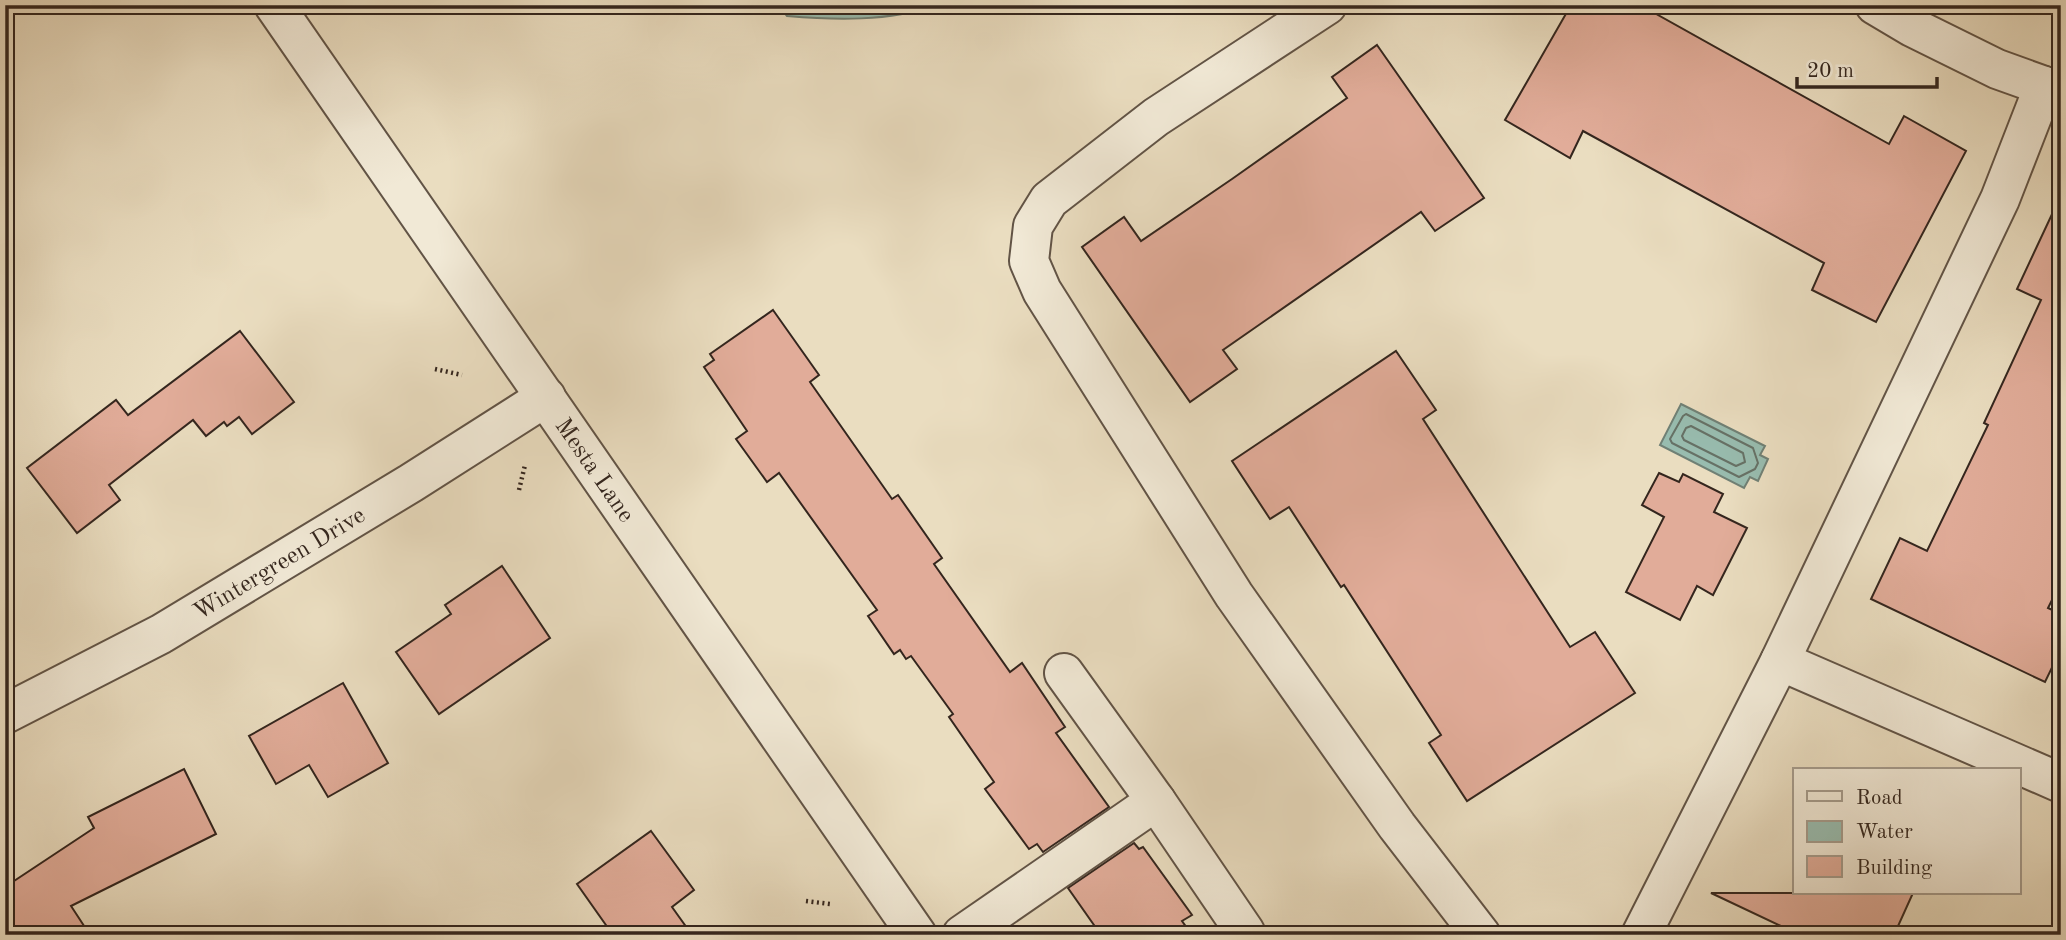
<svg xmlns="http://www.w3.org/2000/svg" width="2066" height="940" font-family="'Old Standard TT',serif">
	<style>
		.water { fill: #98bcaf; stroke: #708075; stroke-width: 2 }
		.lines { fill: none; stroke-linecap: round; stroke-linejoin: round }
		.shore { stroke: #667166; stroke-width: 2 }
		.building { fill: #e1ac99; stroke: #34261e; stroke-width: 2 }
		.minor-casing { stroke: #625446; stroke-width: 42 }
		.path { stroke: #34261e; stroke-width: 4.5; stroke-dasharray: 2 3.5; stroke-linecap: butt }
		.minor { stroke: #f1e9d6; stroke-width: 38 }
		.labels { text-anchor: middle; stroke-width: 7; stroke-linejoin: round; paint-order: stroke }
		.street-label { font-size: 24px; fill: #34261e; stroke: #f1e9d6 }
	</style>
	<rect width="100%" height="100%" fill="#eaddc0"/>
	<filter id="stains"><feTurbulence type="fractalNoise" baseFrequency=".00286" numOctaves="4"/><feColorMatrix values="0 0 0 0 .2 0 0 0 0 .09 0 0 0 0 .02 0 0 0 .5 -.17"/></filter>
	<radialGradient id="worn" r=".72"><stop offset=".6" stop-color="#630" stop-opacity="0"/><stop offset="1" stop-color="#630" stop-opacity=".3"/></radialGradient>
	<g class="water">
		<path d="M778 5H934C890 22 833 20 787 16Z"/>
		<polygon points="1681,404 1765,446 1760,455 1768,459 1758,481 1750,477 1744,488 1660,445"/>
	</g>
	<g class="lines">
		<g class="shore">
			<polyline points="787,5 791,9 832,13 913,5"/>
			<polygon points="1686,414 1753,448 1758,463 1755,469 1739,477 1672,443 1670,439 1683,416"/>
			<polygon points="1691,426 1743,453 1745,462 1736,466 1684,440 1682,436 1686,428"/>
		</g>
	</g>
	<g class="building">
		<polygon points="1571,5 1640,5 1889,144 1904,116 1966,151 1876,322 1812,290 1824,263 1583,131 1570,158 1505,120"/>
		<polygon points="1377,45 1484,198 1435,231 1421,212 1223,350 1237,369 1190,402 1082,247 1124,217 1141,241 1232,179 1347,98 1332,77"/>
		<polygon points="2061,195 2061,582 2048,608 2061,614 2061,649 2045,682 1871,599 1900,538 1927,551 1988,425 1984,423 2041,300 2017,289"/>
		<polygon points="773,310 819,375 810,382 892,499 898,495 942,558 934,564 1010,672 1022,663 1065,727 1056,733 1109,807 1043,852 1037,844 1029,849 985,789 994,782 949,717 953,714 911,656 906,659 900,650 894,654 868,616 877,610 779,473 767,482 736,439 747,431 704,367 714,360 710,354"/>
		<polygon points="240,331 294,402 252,434 239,417 227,426 224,422 206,436 193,420 109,485 120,500 77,533 27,468 116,400 128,415"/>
		<polygon points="1396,351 1436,410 1423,419 1570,647 1595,632 1635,693 1467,801 1429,743 1441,735 1344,585 1341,587 1289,507 1270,519 1232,461"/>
		<polygon points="1659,473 1679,482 1683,474 1723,494 1714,512 1747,528 1713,595 1697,586 1680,620 1626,592 1664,517 1642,505"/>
		<polygon points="502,566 550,638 439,714 396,652 451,614 445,605"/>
		<polygon points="343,683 388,763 328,797 309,765 276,784 249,736"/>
		<polygon points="184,769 216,834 71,906 90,935 5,935 5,887 94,828 88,817"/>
		<polygon points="651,831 694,890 672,907 692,935 613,935 577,884"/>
		<polygon points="1134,843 1139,849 1143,847 1192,915 1182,921 1192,935 1101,935 1068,888"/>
		<polygon points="1711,893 1913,893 1894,935 1800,935"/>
	</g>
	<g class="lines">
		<g class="minor-casing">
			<g id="minor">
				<path id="s1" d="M274 5 917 935"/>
				<polyline points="1327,5 1156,117 1049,200 1033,226 1029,261 1042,291 1234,595 1397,826 1481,935"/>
				<polyline points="1875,5 1912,27 1997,69 2061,92"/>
				<polyline points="1780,661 2061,783"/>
				<path id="s2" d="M5 714 161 634 411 483 546 397"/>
				<polyline points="1156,801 1245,932"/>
				<polyline points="962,935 1156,801 1064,673"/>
				<polyline points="1641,935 1780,661 2000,199 2044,86"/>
			</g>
		</g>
		<g class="path">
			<polyline points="435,369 462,375"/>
			<polyline points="519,490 525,465"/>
			<polyline points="806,901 830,904"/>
		</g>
		<use href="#minor" class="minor"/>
	</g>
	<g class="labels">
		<g class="street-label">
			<text dy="8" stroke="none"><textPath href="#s1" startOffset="565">Mesta Lane</textPath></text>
			<text dy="8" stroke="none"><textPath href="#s2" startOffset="313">Wintergreen Drive</textPath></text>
		</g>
	</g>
	<rect width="2066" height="940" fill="none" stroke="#eaddc0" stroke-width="28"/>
	<rect x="7" y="7" width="2052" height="926" fill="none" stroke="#34261e" stroke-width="3.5"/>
	<rect x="14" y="14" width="2038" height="912" fill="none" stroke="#34261e" stroke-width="2"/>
	<rect x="1793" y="768" width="228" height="126" fill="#f1e9d6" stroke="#a59b8c" stroke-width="2"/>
	<rect x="1807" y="791" width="35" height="10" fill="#f1e9d6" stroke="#a59b8c" stroke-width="2"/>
	<text x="1856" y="804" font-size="21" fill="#34261e">Road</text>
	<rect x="1807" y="821" width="35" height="21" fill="#98bcaf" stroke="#a59b8c" stroke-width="2"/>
	<text x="1856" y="838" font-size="21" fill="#34261e">Water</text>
	<rect x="1807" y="856" width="35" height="21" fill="#e1ac99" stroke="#a59b8c" stroke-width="2"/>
	<text x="1856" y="874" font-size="21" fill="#34261e">Building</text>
	<path d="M1797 77v10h140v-10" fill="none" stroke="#34261e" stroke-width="3.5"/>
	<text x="1807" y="77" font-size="21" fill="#34261e" stroke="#f1e9d6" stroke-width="5" paint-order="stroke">20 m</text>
	<rect width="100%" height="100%" filter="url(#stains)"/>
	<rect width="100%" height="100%" fill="url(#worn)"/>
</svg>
